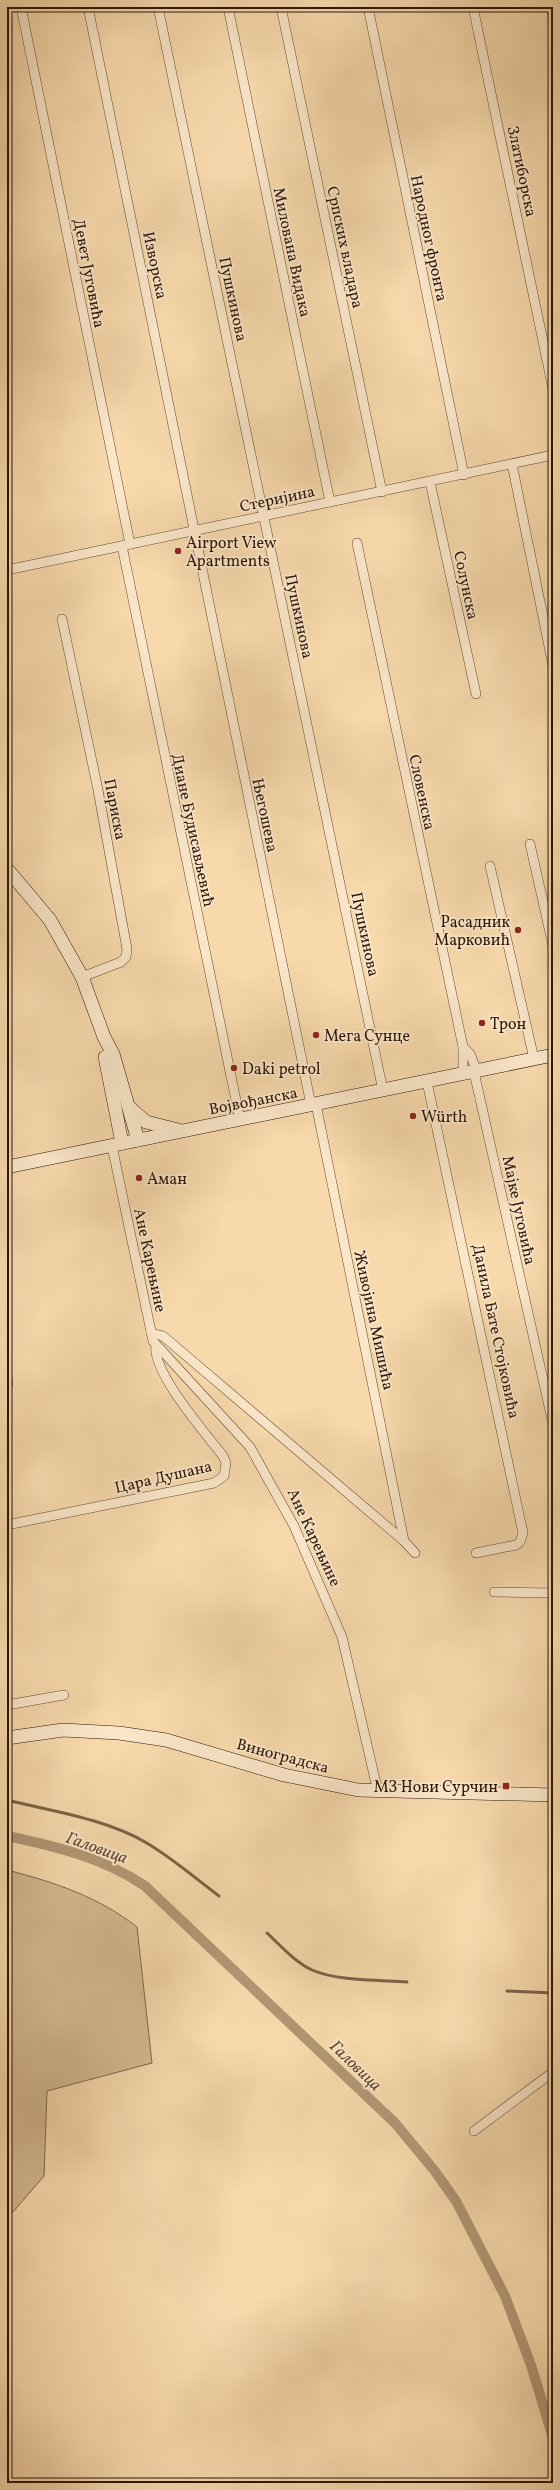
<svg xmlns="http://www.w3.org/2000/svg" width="560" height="2490" font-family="Vollkorn,serif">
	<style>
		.green { fill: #d4b890; stroke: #80664c }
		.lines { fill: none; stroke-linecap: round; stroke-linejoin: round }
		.stream { stroke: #7c6248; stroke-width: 3 }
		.canal { stroke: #b29674; stroke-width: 10 }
		.street-casing { stroke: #5f4630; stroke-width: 10 }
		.secondary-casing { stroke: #2c1507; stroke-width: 14 }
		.street { stroke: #fae6c9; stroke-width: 9 }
		.secondary { stroke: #fae6c9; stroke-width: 13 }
		.poi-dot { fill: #8f2418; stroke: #fae6c9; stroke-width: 1.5 }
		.labels { text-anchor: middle; stroke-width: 3.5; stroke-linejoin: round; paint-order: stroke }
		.street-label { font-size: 16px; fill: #2c1507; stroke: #fae6c9 }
		.poi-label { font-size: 16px; fill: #2c1507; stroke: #fae6c9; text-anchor: start }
		.water-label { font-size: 17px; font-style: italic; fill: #624933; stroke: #fae6c9 }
	</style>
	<rect width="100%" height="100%" fill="#f7d9ac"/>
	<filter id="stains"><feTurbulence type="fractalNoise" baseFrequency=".005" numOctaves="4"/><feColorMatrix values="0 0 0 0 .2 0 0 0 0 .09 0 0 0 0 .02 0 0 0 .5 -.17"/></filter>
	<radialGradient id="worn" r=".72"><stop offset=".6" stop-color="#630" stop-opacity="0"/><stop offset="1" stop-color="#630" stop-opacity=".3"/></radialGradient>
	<path class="green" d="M7 1870C54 1882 99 1897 137 1927L152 2063 47 2091 44 2176 7 2219Z"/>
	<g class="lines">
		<g class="stream">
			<path d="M7 1800C51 1811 106 1819 145 1842 171 1857 195 1878 219 1896"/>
			<path d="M267 1933C281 1946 295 1962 312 1970 337 1981 379 1980 407 1982"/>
			<polyline points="507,1991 553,1993"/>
		</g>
		<path class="canal" d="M7 1836C55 1846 104 1858 145 1886L395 2123 434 2170 456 2201 505 2296 531 2365 553 2438"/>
		<g class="street-casing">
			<g id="street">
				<polyline points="21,7 130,544"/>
				<path d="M88 7C163 373 235 740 311 1105"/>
				<polyline points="158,7 383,1091"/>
				<polyline points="228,7 330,502"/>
				<polyline points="281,7 382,492"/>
				<polyline points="368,7 464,475"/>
				<polyline points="473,7 553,389"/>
				<polyline points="551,7 553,17"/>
				<polyline points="512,464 553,666"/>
				<polyline points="430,482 476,694"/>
				<polyline points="357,543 463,1047 463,1074"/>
				<polyline points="122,546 240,1120"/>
				<polyline points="7,570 553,455"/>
				<polyline points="62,619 98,790 127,949 126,957 121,962 82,977"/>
				<polyline points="530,844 553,946"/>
				<polyline points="490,866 534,1059"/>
				<polyline points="463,1047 470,1054 477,1071"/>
				<polyline points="474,1072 553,1424"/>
				<polyline points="427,1082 523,1533 520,1542 516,1545 476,1553"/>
				<polyline points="316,1104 404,1541 415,1553"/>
				<polyline points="112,1146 153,1341 250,1447 294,1526 342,1637 378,1792"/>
				<polyline points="151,1333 163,1336 404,1541"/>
				<polyline points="7,1377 8,1384"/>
				<path d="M7 1525 214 1483 224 1476 226 1463 223 1456C206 1434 151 1371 156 1345"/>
				<polyline points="494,1592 553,1593"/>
				<polyline points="7,1705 64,1695"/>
				<polyline points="474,2131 553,2072"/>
			</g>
		</g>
		<g class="secondary-casing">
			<g id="secondary">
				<polyline points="7,869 50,920 82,977 104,1037 113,1054 138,1140"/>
				<polyline points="105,1057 122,1143"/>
				<polyline points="130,1108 146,1122 178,1130"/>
				<polyline points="7,1167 553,1055"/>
				<polyline points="7,1738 63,1730 119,1733 166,1740 284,1775 358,1790 553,1795"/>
			</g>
		</g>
		<use href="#street" class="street"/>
		<use href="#secondary" class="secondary"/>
	</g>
	<g class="poi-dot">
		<circle cx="178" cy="551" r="4"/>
		<circle cx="518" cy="930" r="4"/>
		<circle cx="482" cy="1023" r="4"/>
		<circle cx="316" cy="1035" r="4"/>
		<circle cx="234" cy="1068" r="4"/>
		<circle cx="413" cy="1116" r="4"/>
		<circle cx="139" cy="1178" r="4"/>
		<rect x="502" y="1782" width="8" height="8" rx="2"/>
	</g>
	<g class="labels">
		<g class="street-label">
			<text transform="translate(523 171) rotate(78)" y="6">Златиборска</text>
			<text transform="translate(430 238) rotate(78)" y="6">Народног фронта</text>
			<text transform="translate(346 247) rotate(78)" y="6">Српских владара</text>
			<text transform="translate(293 252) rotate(78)" y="6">Милована Видака</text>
			<text transform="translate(156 265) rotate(78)" y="6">Изворска</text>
			<text transform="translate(90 273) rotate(79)" y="6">Девет Југовића</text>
			<text transform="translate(234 299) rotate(78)" y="6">Пушкинова</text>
			<text transform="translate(277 498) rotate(-12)" y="6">Стеријина</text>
			<text transform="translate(467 585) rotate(78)" y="6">Солунска</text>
			<text transform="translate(300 616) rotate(78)" y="6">Пушкинова</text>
			<text transform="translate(423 792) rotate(78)" y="6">Словенска</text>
			<text transform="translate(116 809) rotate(79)" y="6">Париска</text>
			<text transform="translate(266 815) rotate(78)" y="6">Његошева</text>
			<text transform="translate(194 830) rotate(78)" y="6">Диане Будисављевић</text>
			<text transform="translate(366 934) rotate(78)" y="6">Пушкинова</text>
			<text transform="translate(253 1100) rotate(-11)" y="6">Војвођанска</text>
			<text transform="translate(520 1210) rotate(78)" y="6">Мајке Југовића</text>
			<text transform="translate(151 1260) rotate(78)" y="6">Ане Карењине</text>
			<text transform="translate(375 1320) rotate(78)" y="6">Живојина Мишића</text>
			<text transform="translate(497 1331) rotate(78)" y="6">Данила Бате Стојковића</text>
			<text transform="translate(163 1476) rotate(-13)" y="6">Цара Душана</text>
			<text transform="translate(315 1537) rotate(65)" y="6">Ане Карењине</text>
			<text transform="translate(283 1755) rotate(15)" y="6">Виноградска</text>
		</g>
		<g class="poi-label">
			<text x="186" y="548">Airport View<tspan x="186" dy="18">Apartments</tspan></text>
			<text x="510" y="927" text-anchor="end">Расадник<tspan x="510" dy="18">Марковић</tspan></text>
			<text x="490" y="1029">Трон</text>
			<text x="324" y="1041">Мега Сунце</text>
			<text x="242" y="1074">Daki petrol</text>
			<text x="421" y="1122">Würth</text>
			<text x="147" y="1184">Аман</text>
			<text x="498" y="1792" text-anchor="end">МЗ Нови Сурчин</text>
		</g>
		<g class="water-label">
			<text transform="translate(97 1847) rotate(20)" y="6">Галовица</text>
			<text transform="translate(356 2065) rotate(44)" y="6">Галовица</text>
		</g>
	</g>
	<rect width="560" height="2490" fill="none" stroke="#f7d9ac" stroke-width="24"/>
	<rect x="8" y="8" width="544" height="2474" fill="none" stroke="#2c1507" stroke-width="2"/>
	<rect x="12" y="12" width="536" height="2466" fill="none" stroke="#2c1507"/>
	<rect width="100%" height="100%" filter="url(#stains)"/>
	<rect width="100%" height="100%" fill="url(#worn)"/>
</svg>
